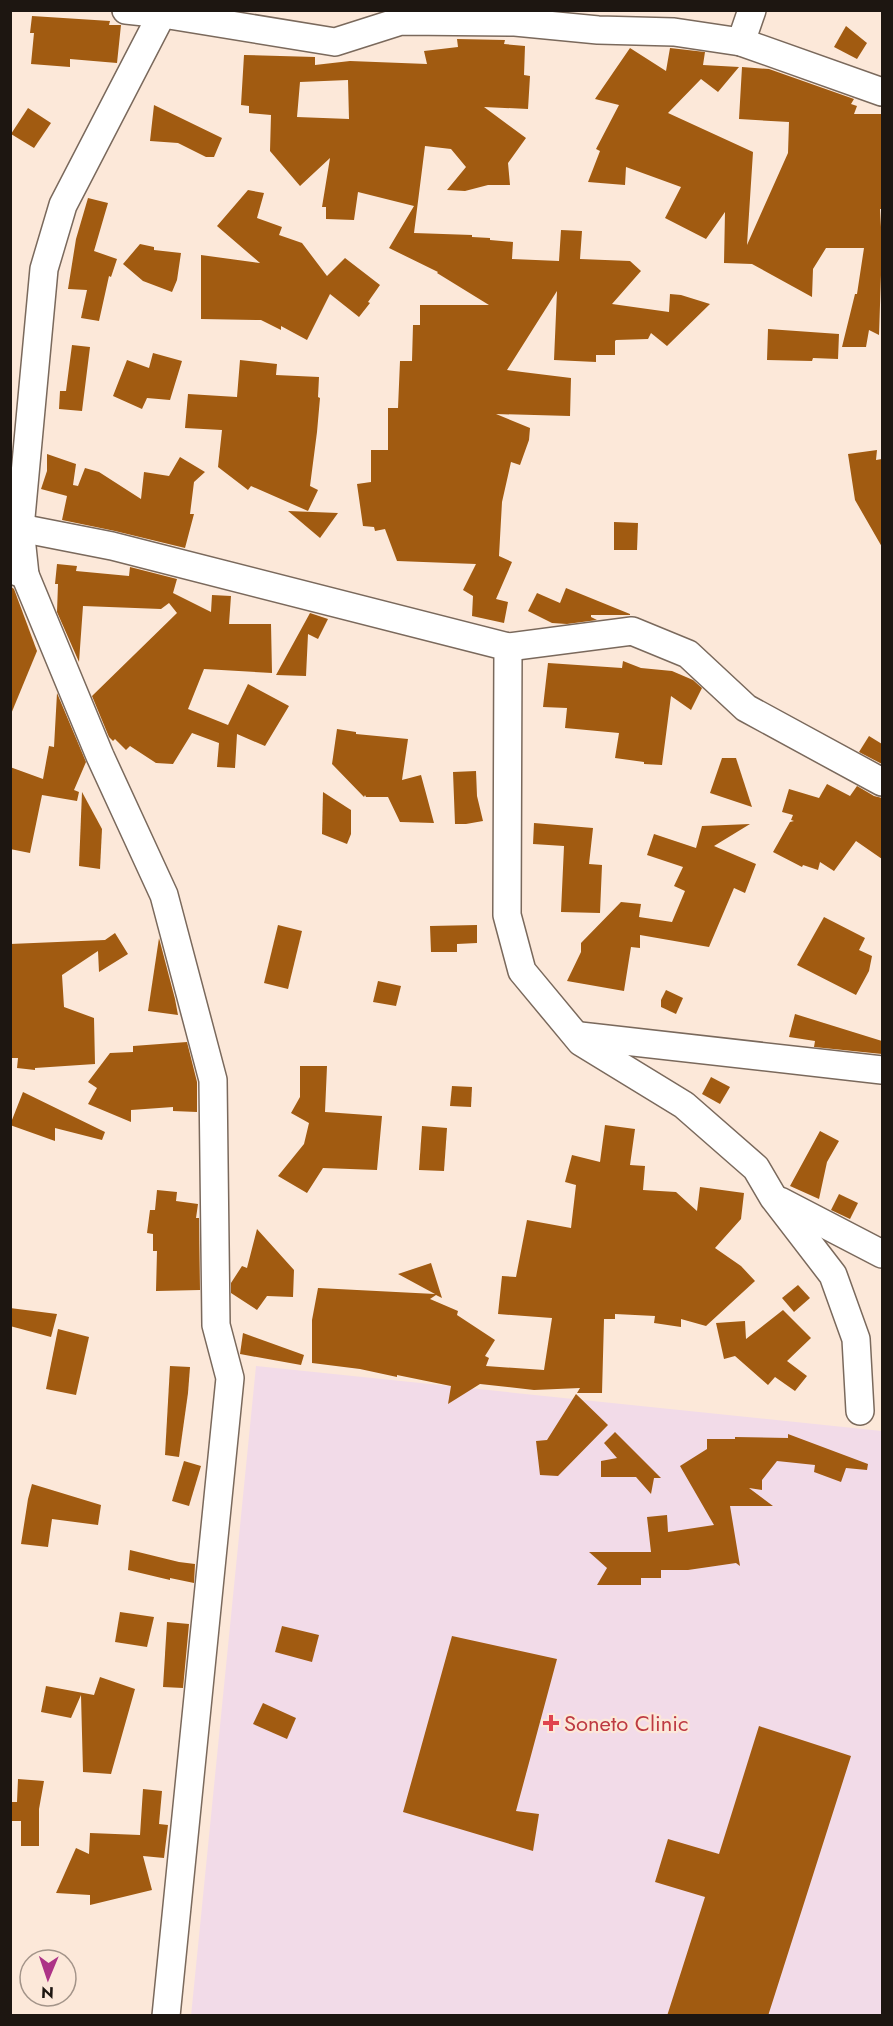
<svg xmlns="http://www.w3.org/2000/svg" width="893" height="2026" font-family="Jost,sans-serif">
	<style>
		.medical { fill: #f2dbe8 }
		.building { fill: #a15b11; fill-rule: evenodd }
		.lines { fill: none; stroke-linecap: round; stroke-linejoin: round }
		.minor-casing { stroke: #7a695c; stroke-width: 30 }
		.minor { stroke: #fff; stroke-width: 27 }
		.health-dot { fill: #e0444e; stroke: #fce8d9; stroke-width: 2 }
		.labels { text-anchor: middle; stroke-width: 4.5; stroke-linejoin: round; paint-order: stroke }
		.health-label { font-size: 22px; fill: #be3a42; stroke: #fce8d9; text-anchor: start }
	</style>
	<rect width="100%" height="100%" fill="#fce8d9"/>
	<polygon class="medical" points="256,1366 882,1431 882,2015 191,2016"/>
	<g class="building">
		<polygon points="32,16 110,21 109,25 121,25 117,63 70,59 70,67 31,64 34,33 30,33"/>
		<polygon points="846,26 867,43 857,59 834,47"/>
		<path d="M457 39 505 40 504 44 525 46 524 75 530 76 528 109 484 107 526 138 508 163 510 185H488L465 191 447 190 466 167 451 149 425 146 414 233 472 235V237L490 238V240L513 242 512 259 559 261 561 230 582 231 580 259 630 261 641 271 612 304 669 312 670 294 681 295 710 304 667 346 651 333 648 339 616 340 615 341V355H596V362L554 360 557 291 507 370 571 378 570 416 496 414 530 428 529 440 520 465 511 462 502 502 499 556 512 562 496 599 508 602 504 623 472 616 473 596 463 590 476 564 397 561 385 529 375 531 374 527 363 526 357 484 371 482V450H388V408H398L400 361H412L413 325H420V305H489L437 273 438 272 389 248 414 206 358 192 354 220 326 219V207H322L330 158 300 186 270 151 271 115 249 113V106L241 105 244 55 315 57V65L350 61 427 64 424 51 458 47ZM348 80 349 119 297 117 300 82Z"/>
		<polygon points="630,48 666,71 670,48 705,52 703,65 739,67 718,92 701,79 668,113 753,152 747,245 788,153 789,122 739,119 742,67 769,69 854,99 851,104 857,106 854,114 882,114 882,209 880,209 882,245 879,335 869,330 866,347 842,347 855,294 857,294 864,248 826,248 813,269 812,297 752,264 724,263 725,212 706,239 665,218 681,187 626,167 625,185 588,182 600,151 596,149 619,105 595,99"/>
		<polygon points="154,105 222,138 214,157 206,157 178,143 150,141"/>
		<polygon points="28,108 51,123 34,148 11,134"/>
		<polygon points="248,190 264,193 257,218 282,227 279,235 302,243 327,276 345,258 380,285 368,302 370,303 359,317 330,294 307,340 281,326 281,330 261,320 201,319 201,255 260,263 217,226"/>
		<polygon points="88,198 108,203 94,251 117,259 111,277 109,276 99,321 81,318 87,290 68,289 76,239"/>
		<polygon points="140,244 154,247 154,250 181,253 177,280 172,292 143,281 123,264"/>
		<polygon points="768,329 839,334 838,359 813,358 812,361 767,360"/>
		<polygon points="72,345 90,347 82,411 59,409 60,391 66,391"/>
		<polygon points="153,353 182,361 170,400 147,398 142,409 113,396 127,360 149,368"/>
		<polygon points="240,360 277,364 276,375 319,377 318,397 320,398 317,432 310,486 318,490 308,511 251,486 248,490 218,467 222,430 185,428 188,394 237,397"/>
		<polygon points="877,450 876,460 882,459 882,547 855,500 848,454"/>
		<polygon points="47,454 76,464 73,485 78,486 85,468 99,472 141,499 144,472 169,476 180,457 205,472 194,482 190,514 194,514 185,548 115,531 62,520 67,496 41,489 47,471"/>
		<polygon points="288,511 338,513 320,538"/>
		<polygon points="614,522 638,523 637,550 614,550"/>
		<polygon points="57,564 77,566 76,571 129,576 130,567 177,579 173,593 211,612 212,595 231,596 229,624 271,624 272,673 204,669 188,709 228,725 248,684 289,706 265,746 237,734 235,768 217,767 219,743 192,733 173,764 156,763 130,746 126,750 115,739 113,741 109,737 92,696 177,613 169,603 161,609 83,606 79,662 57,612 58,584 55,584"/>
		<polygon points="10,586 14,589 37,651 11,714"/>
		<polygon points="566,588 630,614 630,615 591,615 591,617 597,620 567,624 552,623 528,611 537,593 560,603"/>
		<polygon points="310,613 328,619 318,639 308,634 306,676 276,675"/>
		<polygon points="623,661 641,668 672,671 693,680 702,688 691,710 671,696 662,765 644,764 644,762 615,758 619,733 565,728 567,708 543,707 548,663 622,668"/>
		<polygon points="57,693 86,762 74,790 79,792 77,801 42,795 30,853 10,849 10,767 43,779 49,746 54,747"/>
		<polygon points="337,729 356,732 356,734 408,739 402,780 421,775 434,823 400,822 388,797 366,797 365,795 364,797 332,764"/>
		<polygon points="869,736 882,744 882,764 859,752"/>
		<polygon points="722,758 736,758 752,807 710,793"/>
		<polygon points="476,771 477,796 483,821 466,824 455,824 453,772"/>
		<polygon points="827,784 850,796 857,786 874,796 882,798 882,859 856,841 834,871 820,862 818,870 803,865 802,867 773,852 790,822 794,821 791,820 793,815 782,812 789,789 819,798"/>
		<polygon points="82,792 102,829 100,869 79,866"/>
		<polygon points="323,792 351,810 351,834 347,844 322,834"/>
		<polygon points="534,823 593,828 589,864 602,865 600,913 561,912 564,846 533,844"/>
		<polygon points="750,824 714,846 756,864 745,893 734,888 709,947 640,935 640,948 631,947 624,991 567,981 581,952 581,943 621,902 641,904 639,917 672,922 685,891 674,886 683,867 647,855 654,834 696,848 702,826"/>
		<polygon points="824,917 865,938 859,950 872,956 869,971 856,995 797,965"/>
		<polygon points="278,925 302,931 288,989 264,983"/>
		<polygon points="477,925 477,943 457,944 457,952 431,952 430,926"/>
		<polygon points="115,933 128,954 99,972 98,951 62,975 64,1007 94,1018 95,1064 35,1068 35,1070 17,1068 18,1058 10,1058 10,944 105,940"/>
		<polygon points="159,938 175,999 178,1015 148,1011"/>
		<polygon points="378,981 401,986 396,1006 373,1002"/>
		<polygon points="666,990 683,998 676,1014 661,1007 661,1000"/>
		<polygon points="795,1014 882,1041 882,1054 814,1047 815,1041 789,1037"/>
		<polygon points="187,1042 197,1082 197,1112 173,1111 173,1107 131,1110 131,1122 88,1104 97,1088 88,1082 110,1053 133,1052 133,1046"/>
		<polygon points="300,1066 327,1066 325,1112 382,1116 377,1170 323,1168 307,1193 278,1176 304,1144 309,1123 291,1113 300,1097"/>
		<polygon points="711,1077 730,1087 720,1104 702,1094"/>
		<polygon points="452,1086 472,1087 471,1107 450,1106"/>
		<polygon points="23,1092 105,1132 102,1140 55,1128 55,1141 10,1125"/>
		<polygon points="605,1125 635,1129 630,1165 645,1166 643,1190 676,1192 697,1211 700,1187 744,1193 741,1219 715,1248 741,1266 755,1281 706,1326 681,1319 681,1327 654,1323 655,1316 615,1314 615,1319 604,1319 602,1393 577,1393 580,1388 534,1390 480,1384 448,1404 451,1386 397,1375 397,1377 360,1369 312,1363 312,1320 318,1288 435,1294 398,1274 431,1263 442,1298 436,1295 430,1299 458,1311 457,1315 495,1340 485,1356 489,1358 486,1366 544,1370 552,1318 498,1314 502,1276 516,1277 527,1220 571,1228 576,1185 565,1182 572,1155 600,1162"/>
		<polygon points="422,1126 447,1128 444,1171 419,1170"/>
		<polygon points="820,1131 839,1141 827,1162 819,1199 790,1186"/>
		<polygon points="157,1190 177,1192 176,1201 198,1204 196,1218 199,1218 200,1290 156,1291 157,1251 153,1251 153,1234 147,1233 150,1210 155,1210"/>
		<polygon points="839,1194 858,1203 850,1219 831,1210"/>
		<polygon points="257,1229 294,1270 293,1297 267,1296 257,1310 231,1293 231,1283 242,1266 247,1268"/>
		<polygon points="798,1285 810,1298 794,1312 782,1298"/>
		<polygon points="10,1308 57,1314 51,1337 10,1326"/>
		<polygon points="783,1310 811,1338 787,1361 807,1376 795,1391 775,1377 768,1385 735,1356 724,1359 716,1323 745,1321 746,1339"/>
		<polygon points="58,1329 89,1337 76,1395 46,1389"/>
		<polygon points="243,1333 304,1355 301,1365 240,1354"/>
		<polygon points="170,1366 190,1367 188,1393 179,1457 165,1455"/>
		<polygon points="576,1394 608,1425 558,1476 540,1475 536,1441 547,1440"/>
		<polygon points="615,1432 661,1478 654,1478 651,1494 636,1477 601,1477 601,1461 617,1458 604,1443"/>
		<polygon points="788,1434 868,1464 867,1470 846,1468 841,1482 814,1472 815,1465 777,1461 762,1480 762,1490 749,1488 773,1506 730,1506 740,1566 736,1563 688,1570 661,1570 661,1578 641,1578 641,1585 597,1585 607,1568 589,1552 651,1552 647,1517 667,1515 668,1532 714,1525 680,1466 707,1449 707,1439 735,1439 735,1437 788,1438"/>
		<polygon points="184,1461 201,1466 189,1506 172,1501"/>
		<polygon points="32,1484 101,1505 98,1525 52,1519 48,1547 21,1544 28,1499"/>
		<polygon points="130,1550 179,1562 195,1564 194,1583 170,1578 170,1580 128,1570"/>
		<polygon points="120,1612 154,1617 147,1647 115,1642"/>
		<polygon points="167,1622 189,1624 183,1688 163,1687"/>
		<polygon points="282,1626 319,1635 312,1662 275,1652"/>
		<polygon points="452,1636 557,1659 516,1811 539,1814 533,1851 403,1812"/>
		<polygon points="100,1677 135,1689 111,1774 83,1772 81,1695 71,1718 41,1712 46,1686 94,1695"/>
		<polygon points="263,1703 296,1718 287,1739 253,1724"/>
		<polygon points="759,1726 851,1756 768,2016 667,2016 705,1897 655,1882 668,1839 719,1854"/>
		<polygon points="18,1779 44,1781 39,1809 39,1846 21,1846 21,1821 10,1821 10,1802 17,1802"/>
		<polygon points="143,1789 162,1791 159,1824 168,1825 164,1858 143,1856 152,1890 90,1905 90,1895 56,1893 76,1848 89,1854 90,1833 140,1835"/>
	</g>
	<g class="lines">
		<g class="minor-casing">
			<g id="minor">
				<polyline points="126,10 163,14 335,42 401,21 515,22 598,30 674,32 741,42 882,92"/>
				<polyline points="741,42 752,10"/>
				<polyline points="10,526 112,546 508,647 507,915 522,971 581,1042 684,1105 756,1168 773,1197 833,1275 856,1339 860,1411"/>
				<polyline points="10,569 25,575 100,756 164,895 213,1080 216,1325 230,1378 166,2016"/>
				<polyline points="25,575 20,528 44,269 63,205 164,10"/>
				<polyline points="508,647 632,631 688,654 746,708 882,782"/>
				<polyline points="580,1036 882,1070"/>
				<polyline points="780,1201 882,1254"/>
			</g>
		</g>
		<use href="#minor" class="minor"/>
	</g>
	<path class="health-dot" d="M548 1714h6v6h6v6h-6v6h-6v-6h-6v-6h6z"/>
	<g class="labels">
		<g class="health-label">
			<text x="564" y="1731">Soneto Clinic</text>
		</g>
	</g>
	<rect width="893" height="2026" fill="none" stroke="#1d1611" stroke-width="24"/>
	<g transform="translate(48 1978) rotate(182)"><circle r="28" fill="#fce8d9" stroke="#a39489" stroke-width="1.5"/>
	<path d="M0-4.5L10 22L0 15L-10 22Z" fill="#ad3387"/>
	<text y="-9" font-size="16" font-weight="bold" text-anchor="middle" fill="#1d1611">N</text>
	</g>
</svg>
